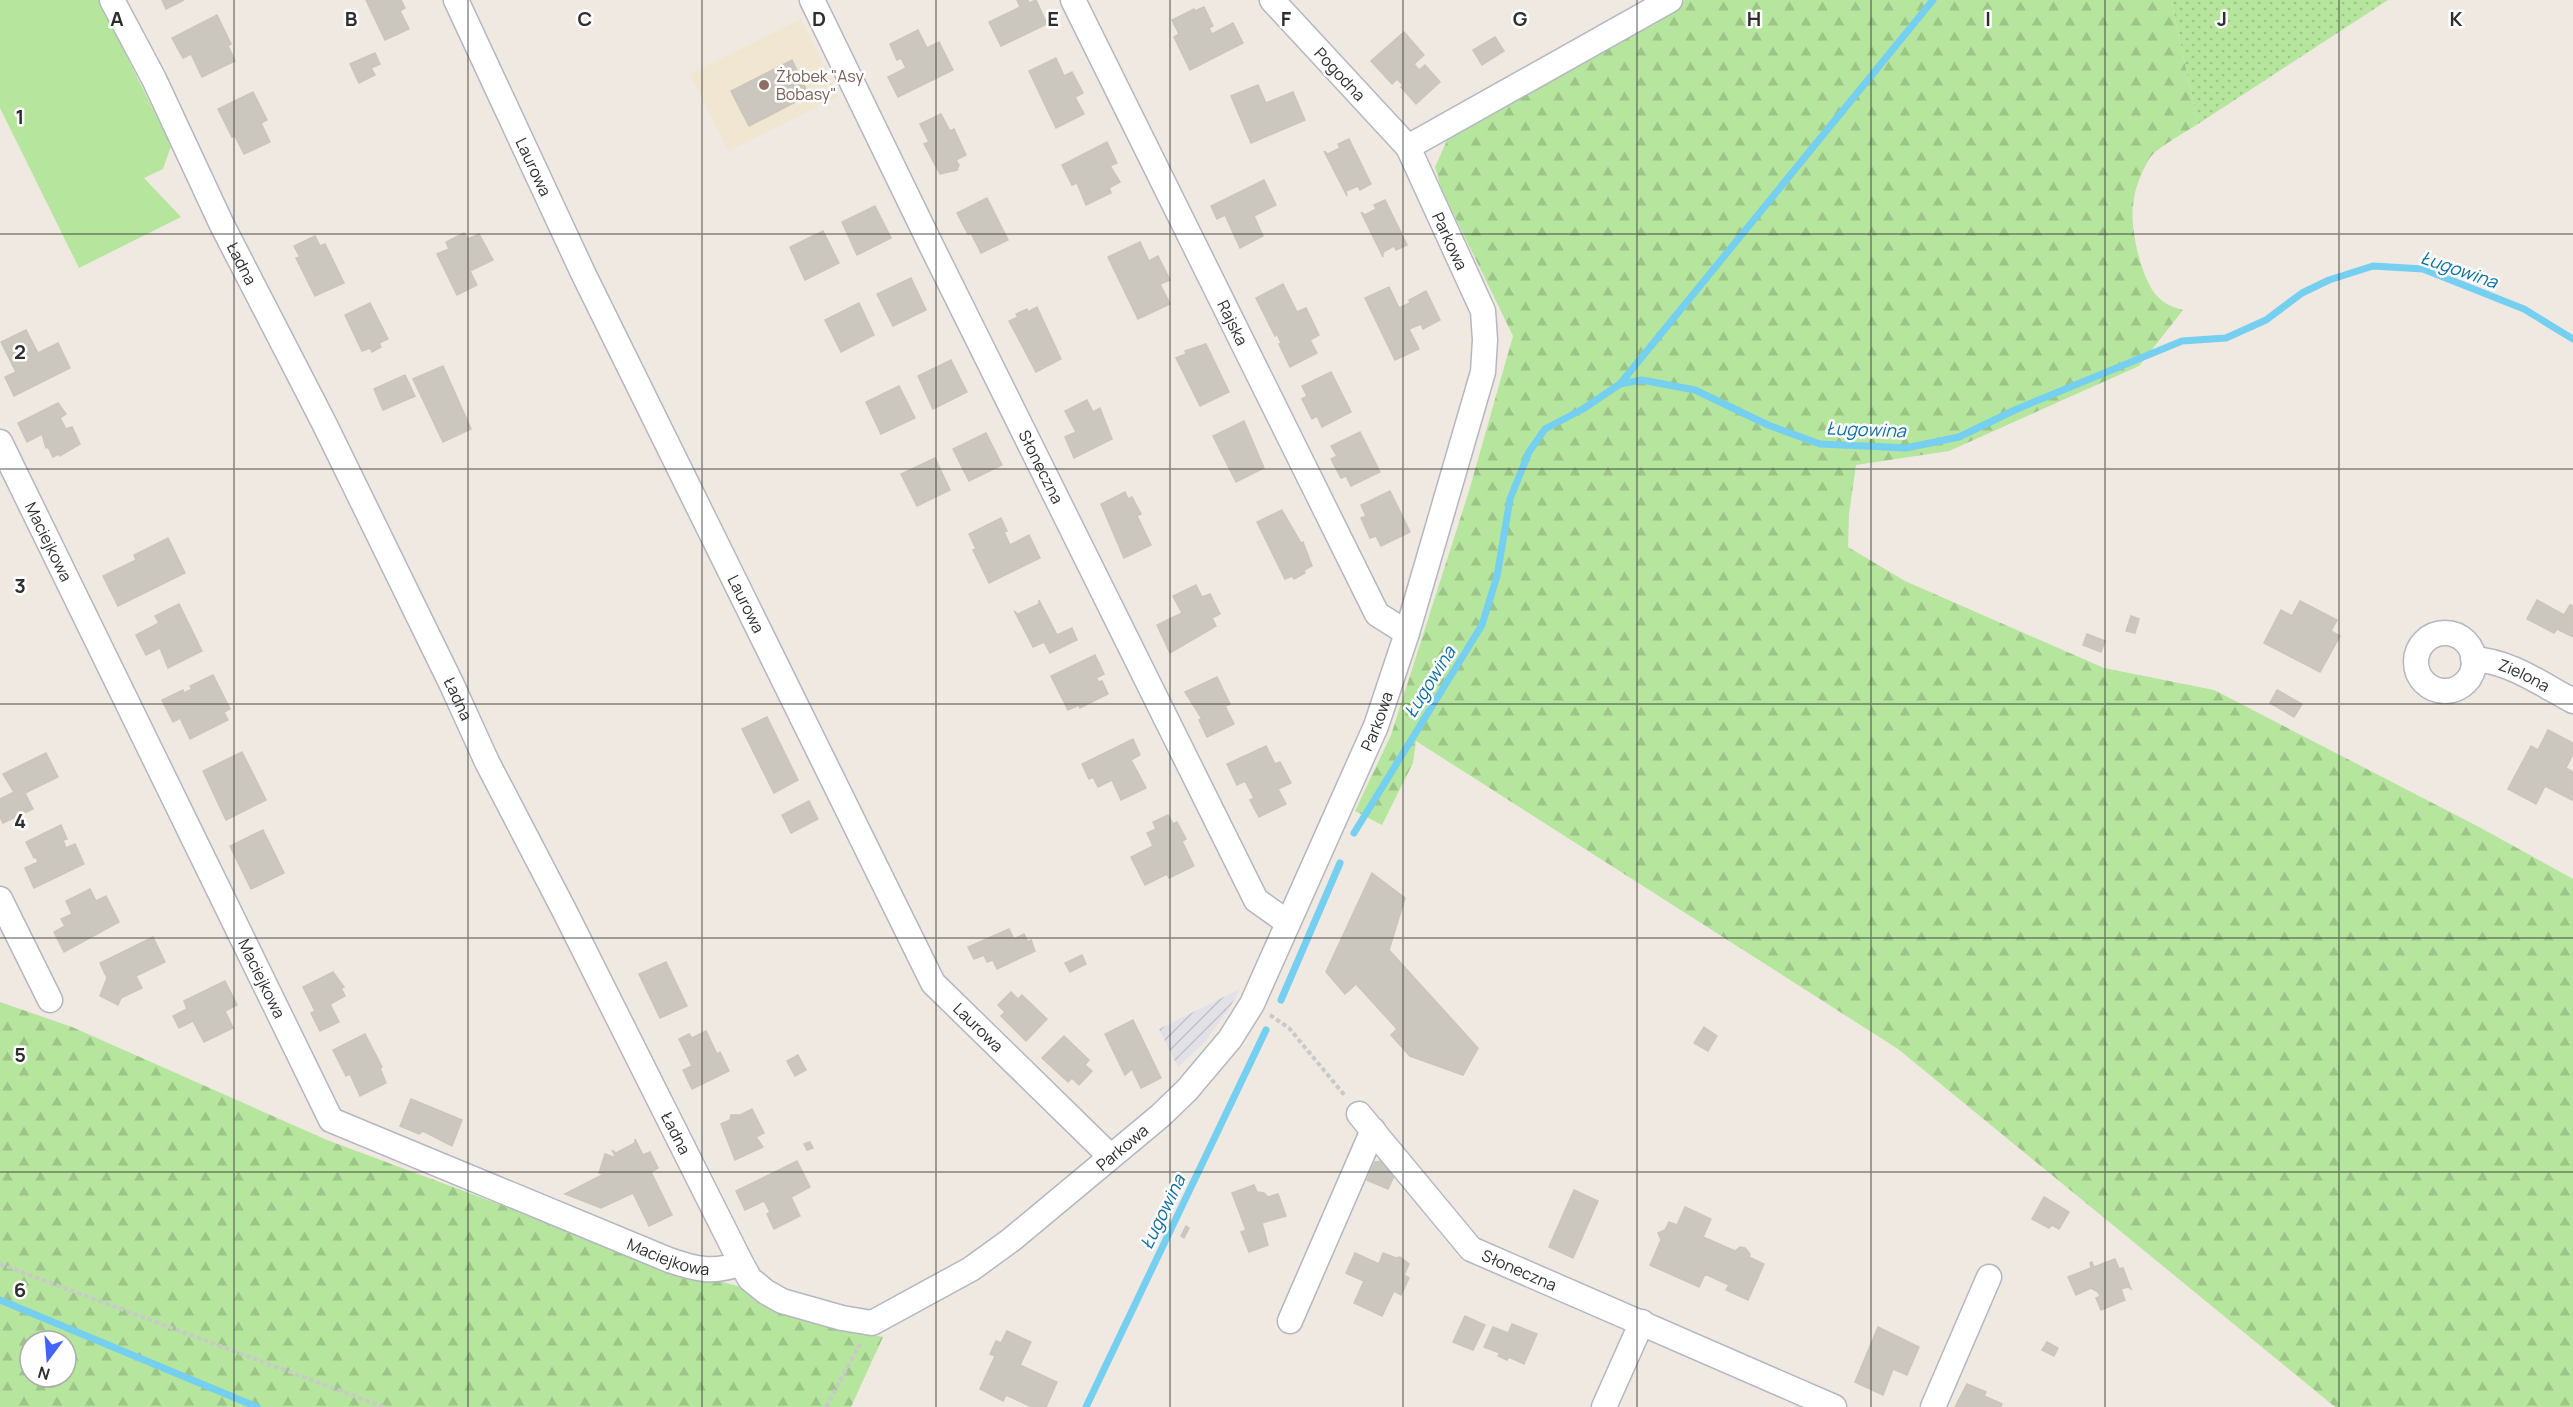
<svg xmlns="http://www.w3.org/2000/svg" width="2573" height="1407" font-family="Manrope,sans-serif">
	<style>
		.industrial { fill: url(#industrial-furrows) }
		.education { fill: #f0e6d1 }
		.grass { fill: url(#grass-dots) }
		.forest { fill: url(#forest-firs); fill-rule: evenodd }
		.garden { fill: #b6e59e }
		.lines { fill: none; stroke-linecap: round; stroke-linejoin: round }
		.stream { stroke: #75cff0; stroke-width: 7 }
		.building { fill: #cbc7bf; stroke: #cbc5ba; stroke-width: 1.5 }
		.minor-casing { stroke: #b4b7c1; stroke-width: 27 }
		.path { stroke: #c9c9c9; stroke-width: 4; stroke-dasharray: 4.5 3; stroke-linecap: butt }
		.minor { stroke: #fff; stroke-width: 24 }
		.grid { fill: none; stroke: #2e2e2e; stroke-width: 1.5; stroke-opacity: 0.55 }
		.education-dot { fill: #8d6e63; stroke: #fff; stroke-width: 2 }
		.labels { text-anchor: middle; stroke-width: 5; stroke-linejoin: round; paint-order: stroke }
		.street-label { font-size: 16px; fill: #2e2e2e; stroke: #fff }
		.education-label { font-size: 16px; fill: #785e54; stroke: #fff; text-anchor: start }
		.water-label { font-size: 18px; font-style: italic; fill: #0d6fa3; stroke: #fff }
		.grid-label { font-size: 20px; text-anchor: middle; font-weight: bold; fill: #2e2e2e; stroke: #fff; stroke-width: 5; stroke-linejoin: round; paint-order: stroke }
	</style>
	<defs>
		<pattern id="industrial-furrows" width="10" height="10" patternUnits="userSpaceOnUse" patternTransform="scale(1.5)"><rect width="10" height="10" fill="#e3e1e8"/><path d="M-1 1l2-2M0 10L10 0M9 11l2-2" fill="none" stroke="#c3c1c7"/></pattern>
		<pattern id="grass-dots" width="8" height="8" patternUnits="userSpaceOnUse" patternTransform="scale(1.5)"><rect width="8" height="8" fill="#b6e59e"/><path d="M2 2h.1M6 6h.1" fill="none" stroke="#9dc588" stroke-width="1.8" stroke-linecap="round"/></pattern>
		<pattern id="forest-firs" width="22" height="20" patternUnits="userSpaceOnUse" patternTransform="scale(1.5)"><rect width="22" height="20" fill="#b6e59e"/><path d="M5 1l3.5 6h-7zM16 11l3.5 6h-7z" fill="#9dc588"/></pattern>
	</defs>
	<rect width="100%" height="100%" fill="#efe9e1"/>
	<polygon class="industrial" points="1240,989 1230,1007 1203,1044 1178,1067 1159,1029"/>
	<polygon class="education" points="801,19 839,96 728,151 690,74"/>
	<polygon class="grass" points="2171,0 2388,0 2198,124"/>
	<g class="forest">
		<path d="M1685 0H2171L2198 124C2186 132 2156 148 2149 159 2141 173 2134 190 2133 206 2130 229 2141 277 2156 295 2164 304 2172 307 2183 310L2139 366 1949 451 1856 465 1849 514 1848 547 1905 581 2104 668 2214 690 2479 827 2573 879V1407H2335L1898 1049 1416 741 1413 763 1382 825 1355 811 1391 735 1469 491 1513 336 1441 188 1435 167 1449 136Z"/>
		<path d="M0 1002 72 1027 327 1140 673 1269 745 1288 852 1331 883 1337 851 1407H0ZM30 1341H66V1377H30Z"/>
	</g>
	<polygon class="garden" points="0,0 99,0 171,146 163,169 144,178 181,217 79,268 0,108"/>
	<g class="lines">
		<g class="stream">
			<polyline points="1620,384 1933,0"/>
			<polyline points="1354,833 1482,625 1497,576 1510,499 1529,452 1545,429 1583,409 1620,384 1642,380 1695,390 1768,425 1820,444 1906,448 1959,437 2017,409 2182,341 2226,338 2266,320 2302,293 2329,280 2373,266 2423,269 2524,309 2573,339"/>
			<polyline points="1281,1000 1340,863"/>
			<polyline points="0,1300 257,1407"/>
			<polyline points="1086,1407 1266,1030"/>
		</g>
	</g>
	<g class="building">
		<polygon points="162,0 184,0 166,9"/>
		<polygon points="366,0 401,0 405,8 400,11 409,29 385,40"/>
		<polygon points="1017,0 1028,0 1029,3 1036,0 1047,24 1001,46 989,22 1020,7"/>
		<polygon points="1204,7 1213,26 1209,28 1212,34 1233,23 1243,43 1190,70 1174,37 1179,34 1172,20 1194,9 1195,11"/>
		<polygon points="217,15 231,44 228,46 235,61 202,77 191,54 183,58 172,38"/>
		<polygon points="918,30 927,48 939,42 953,70 898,97 888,77 906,68 901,58 897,60 890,44"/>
		<polygon points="1404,32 1424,55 1414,64 1419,70 1425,65 1440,82 1416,104 1401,87 1403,85 1397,79 1392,84 1371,61"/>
		<polygon points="1495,37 1504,51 1482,65 1473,50"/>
		<polygon points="375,53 380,64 371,68 375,75 359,83 350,64"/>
		<polygon points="1056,58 1064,76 1072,72 1083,93 1075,97 1084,114 1056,128 1029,71"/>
		<polygon points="792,60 809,95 749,126 731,91"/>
		<polygon points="1258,85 1266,103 1293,92 1305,120 1251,143 1231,96"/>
		<polygon points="253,92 267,120 261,123 270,142 244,154 235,136 232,137 218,109"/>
		<polygon points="941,114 950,131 954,129 966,155 956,160 959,165 957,170 940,174 924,144 929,142 920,124"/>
		<polygon points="1349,139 1371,184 1360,190 1358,186 1346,191 1347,196 1324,151 1328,154 1340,148 1338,144"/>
		<polygon points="1107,142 1117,163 1110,166 1120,182 1109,188 1111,193 1086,205 1077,183 1072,185 1062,165"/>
		<polygon points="1264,180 1276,205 1254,216 1263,236 1240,248 1225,215 1217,219 1211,206"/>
		<polygon points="987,198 1008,240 981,253 971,233 968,234 957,213"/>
		<polygon points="1385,200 1407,245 1396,250 1394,246 1383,252 1383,257 1361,212 1365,215 1376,209 1374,205"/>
		<polygon points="875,206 891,238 857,255 842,222"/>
		<polygon points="823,231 839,263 805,280 790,247"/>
		<polygon points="464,233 468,239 479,234 493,260 470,271 477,285 457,295 437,254 449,249 446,242"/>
		<polygon points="315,236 320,246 325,244 344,283 315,296 296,258 300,257 294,246"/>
		<polygon points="1140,242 1149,261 1158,256 1170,280 1160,284 1170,304 1138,319 1108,257"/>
		<polygon points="911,278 926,310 893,326 877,294"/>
		<polygon points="1283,284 1297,312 1306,308 1319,335 1310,340 1317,353 1290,367 1279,344 1281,343 1277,334 1275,336 1256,298"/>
		<polygon points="1389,287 1399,308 1410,303 1409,300 1426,291 1440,320 1423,329 1421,324 1409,329 1419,349 1395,360 1365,298"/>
		<polygon points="370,303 388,339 379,343 381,347 372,352 370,348 362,351 345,315"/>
		<polygon points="859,303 874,335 841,352 825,320"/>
		<polygon points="1037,307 1061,359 1036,372 1009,321 1018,317 1016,314 1027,309 1028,312"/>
		<polygon points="26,330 38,353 58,343 70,368 14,396 5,377 16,372 1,342"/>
		<polygon points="1206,344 1229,392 1200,406 1176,358 1186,354 1185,351"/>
		<polygon points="951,360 967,392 933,409 918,376"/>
		<polygon points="443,366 471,429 443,442 413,379"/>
		<polygon points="1331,372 1351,412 1322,427 1317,416 1312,419 1302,399 1307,396 1302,386"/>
		<polygon points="405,375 415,396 383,410 374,389"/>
		<polygon points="899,386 915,418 881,434 866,402"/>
		<polygon points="1087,400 1093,412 1100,408 1112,439 1074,458 1065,437 1076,432 1065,411"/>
		<polygon points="58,403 66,414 60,418 66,429 72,427 80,444 60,456 59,454 53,457 48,447 46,448 42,434 27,442 18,423"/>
		<polygon points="1244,421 1264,468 1236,482 1213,436"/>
		<polygon points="1360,432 1380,472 1351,486 1346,476 1341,478 1331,459 1337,456 1331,446"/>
		<polygon points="986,433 1002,465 969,481 953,449"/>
		<polygon points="935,458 950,490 917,506 901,474"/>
		<polygon points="1390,491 1410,532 1381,546 1376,536 1370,538 1366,529 1361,518 1366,516 1361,505"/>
		<polygon points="1125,492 1128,499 1132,497 1141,514 1137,516 1151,545 1124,558 1101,504"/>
		<polygon points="1282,510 1301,543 1303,542 1312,566 1304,570 1305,573 1294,579 1292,576 1285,579 1257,522"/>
		<polygon points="1001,518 1007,531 1004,532 1010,545 1029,535 1040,558 989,583 973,550 976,549 969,534"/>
		<polygon points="168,538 185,573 118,606 103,576 136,560 134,555"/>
		<polygon points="1196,585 1202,597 1210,594 1220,614 1212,618 1216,626 1170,653 1157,625 1182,613 1173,596"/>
		<polygon points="1039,600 1057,635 1072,628 1077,640 1050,653 1044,642 1033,647 1015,612 1018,614 1039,604"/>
		<polygon points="2537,600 2564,615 2570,605 2573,606 2573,637 2557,629 2554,633 2527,619"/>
		<polygon points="2300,601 2337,620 2331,631 2340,636 2320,672 2264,643 2281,610 2292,616"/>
		<polygon points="179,604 202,651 168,668 160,648 146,655 136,635 159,623 155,616"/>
		<polygon points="2131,616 2139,619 2135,633 2126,631"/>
		<polygon points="2087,634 2105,641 2101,652 2083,645"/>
		<polygon points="1095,655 1104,674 1096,678 1099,682 1102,681 1108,694 1080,708 1079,705 1068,710 1051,676"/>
		<polygon points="213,675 230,709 224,712 228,720 190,739 180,718 173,722 162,700 183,690 184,693 192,689 190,686"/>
		<polygon points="1217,677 1230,704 1225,706 1234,724 1207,737 1199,720 1202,719 1185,692"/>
		<polygon points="2277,690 2302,704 2294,717 2270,703"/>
		<polygon points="767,717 798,780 774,793 742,729"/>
		<polygon points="2548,730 2573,743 2573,754 2566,768 2573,772 2573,798 2572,800 2545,786 2536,804 2508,789 2531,746 2538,750"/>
		<polygon points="1133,739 1140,755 1131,760 1146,788 1121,800 1112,780 1098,787 1093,777 1089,779 1082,764"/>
		<polygon points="1266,746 1275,764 1280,762 1291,783 1278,789 1286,804 1259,817 1250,800 1254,798 1245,781 1237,785 1227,764"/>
		<polygon points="242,752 266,800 226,820 203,771"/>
		<polygon points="46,753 58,777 25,793 33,809 3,823 0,817 0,799 14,792 3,774"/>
		<polygon points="809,801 818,819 791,833 782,815"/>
		<polygon points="1168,815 1173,824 1177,822 1186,839 1182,841 1194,866 1169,878 1167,874 1145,885 1131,857 1153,846 1147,833 1156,829 1153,822"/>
		<polygon points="61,825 67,839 63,840 66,848 75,844 84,864 34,888 25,868 38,862 36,857 34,858 26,842"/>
		<polygon points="263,830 284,873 251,889 230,846"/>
		<polygon points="1372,873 1405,898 1389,950 1478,1048 1463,1075 1410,1056 1391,1035 1397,1029 1356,984 1345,994 1326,972"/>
		<polygon points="90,889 96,901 106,896 119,922 64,952 54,932 65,926 61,919 72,914 66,901"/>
		<polygon points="1009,929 1014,939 1024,934 1028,942 1031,940 1035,951 997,969 993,960 987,962 984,955 974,959 968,947"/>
		<polygon points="153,937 165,962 136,976 142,988 121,998 118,1005 100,996 107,978 100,963"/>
		<polygon points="1082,955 1086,964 1070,972 1065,963"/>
		<polygon points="666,962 687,1006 660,1018 639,974"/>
		<polygon points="333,972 344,987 341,988 345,996 330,1004 339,1022 320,1031 311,1013 315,1011 303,987"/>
		<polygon points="225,981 237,1005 225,1011 233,1028 204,1042 193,1021 179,1028 173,1016 187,1009 184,1001"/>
		<polygon points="1011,992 1018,999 1022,995 1047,1019 1026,1041 1001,1016 1005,1012 998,1005"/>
		<polygon points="1133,1020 1161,1078 1141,1088 1132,1069 1125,1075 1105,1034"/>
		<polygon points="1704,1027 1717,1036 1708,1051 1694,1043"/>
		<polygon points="706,1031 717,1054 720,1052 729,1071 692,1089 683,1070 692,1066 679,1039 689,1034 692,1038"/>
		<polygon points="365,1034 382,1067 380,1068 386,1083 360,1096 350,1074 346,1076 333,1050"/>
		<polygon points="1064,1036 1089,1060 1085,1065 1092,1071 1079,1085 1072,1078 1068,1082 1042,1058"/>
		<polygon points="798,1055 806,1070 795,1076 787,1061"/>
		<polygon points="411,1099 462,1120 452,1146 423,1131 419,1134 400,1126"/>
		<polygon points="752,1109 764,1133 756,1137 763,1147 735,1160 721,1124 730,1120 731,1115 740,1115"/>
		<polygon points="635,1139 643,1155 650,1152 658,1168 651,1172 672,1215 649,1226 633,1193 601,1208 565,1194 604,1174 599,1173 605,1154 616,1158 612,1150 616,1153 635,1143"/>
		<polygon points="810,1142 813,1148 807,1150 804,1144"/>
		<polygon points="797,1161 810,1187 791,1197 800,1216 774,1229 767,1214 770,1212 764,1201 745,1210 736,1191"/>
		<polygon points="1382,1161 1394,1176 1388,1189 1367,1180 1375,1162"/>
		<polygon points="1254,1185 1257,1192 1264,1193 1268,1197 1278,1194 1286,1216 1262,1223 1268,1245 1249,1252 1241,1232 1246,1230 1232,1193"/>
		<polygon points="1574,1190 1598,1201 1573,1258 1549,1247"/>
		<polygon points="2044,1197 2069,1212 2059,1229 2052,1225 2049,1228 2032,1219"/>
		<polygon points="1685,1207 1711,1219 1703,1237 1735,1251 1740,1247 1745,1248 1750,1254 1749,1257 1764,1264 1748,1300 1726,1290 1729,1285 1705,1274 1699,1287 1650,1265 1661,1240 1658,1233 1665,1230 1669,1222 1677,1225"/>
		<polygon points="1186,1226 1189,1228 1184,1238 1181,1236"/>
		<polygon points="1355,1253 1379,1264 1383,1253 1396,1258 1400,1257 1409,1264 1404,1275 1409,1278 1401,1295 1394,1291 1382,1316 1354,1303 1364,1281 1346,1273"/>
		<polygon points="2115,1259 2119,1269 2123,1268 2131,1289 2128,1287 2121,1289 2125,1300 2101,1310 2096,1298 2100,1296 2098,1292 2091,1288 2076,1295 2068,1277 2091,1268 2090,1263 2092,1262 2094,1267"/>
		<polygon points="1465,1316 1485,1325 1473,1350 1453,1342"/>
		<polygon points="1512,1324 1537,1334 1524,1364 1509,1357 1507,1360 1498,1356 1500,1353 1484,1347 1493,1327 1508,1333"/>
		<polygon points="1878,1327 1919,1347 1907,1375 1893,1369 1883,1395 1855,1382"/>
		<polygon points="1007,1331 1031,1342 1020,1365 1057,1382 1046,1407 1032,1407 1006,1395 1003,1401 980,1389 995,1356 990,1354 996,1341 1001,1343"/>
		<polygon points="2047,1342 2058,1348 2054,1356 2042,1350"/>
		<polygon points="1967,1384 1986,1392 1984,1396 2002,1404 2001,1407 1955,1407"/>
	</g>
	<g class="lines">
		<g class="minor-casing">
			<g id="minor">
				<path id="s1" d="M112 0 154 79 222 225 324 423 452 685 487 762 565 912 741 1263 750 1279 766 1292 782 1301 842 1318 872 1323 971 1269 1011 1240 1160 1116 1187 1090 1230 1039 1252 1004 1376 726 1407 633 1483 372 1485 340 1483 311 1408 147 1272 0"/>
				<path id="s2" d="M456 0 583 273 933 983 1110 1156"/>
				<path id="s3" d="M812 0 930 243 1256 900 1287 922"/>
				<path id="s4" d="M1073 0 1377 614 1407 633"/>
				<polyline points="1408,147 1670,0"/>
				<path id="s5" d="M0 442 331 1120 669 1260C695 1269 714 1274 741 1263"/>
				<circle cx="2445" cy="662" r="29"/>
				<path id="s6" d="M2473 659C2510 661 2541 684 2573 701"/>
				<polyline points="0,899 50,1000"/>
				<path id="s7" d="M1359 1114 1471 1249 1834 1407"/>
				<polyline points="1290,1321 1373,1130"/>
				<polyline points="1604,1407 1642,1322"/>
				<polyline points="1933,1407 1989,1277"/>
			</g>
		</g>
		<g class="path">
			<polyline points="1270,1015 1289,1028 1346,1097"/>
			<polyline points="0,1264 384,1407"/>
			<polyline points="826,1407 861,1342"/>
		</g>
		<use href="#minor" class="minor"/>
	</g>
	<path class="grid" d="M234 0V1407M468 0V1407M702 0V1407M936 0V1407M1170 0V1407M1403 0V1407M1637 0V1407M1871 0V1407M2105 0V1407M2339 0V1407M0 234H2573M0 469H2573M0 704H2573M0 938H2573M0 1172H2573"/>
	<circle class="education-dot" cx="764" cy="85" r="6"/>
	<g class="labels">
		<g class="street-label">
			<text transform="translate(1340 74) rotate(47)" y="6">Pogodna</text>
			<text dy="6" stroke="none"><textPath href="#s2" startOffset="184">Laurowa</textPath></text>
			<text transform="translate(1450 241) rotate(65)" y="6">Parkowa</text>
			<text dy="6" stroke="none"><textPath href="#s1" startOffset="294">Ładna</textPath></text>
			<text dy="6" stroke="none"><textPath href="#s4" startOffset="360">Rajska</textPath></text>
			<text dy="6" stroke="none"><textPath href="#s3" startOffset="520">Słoneczna</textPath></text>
			<text dy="6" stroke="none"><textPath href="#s5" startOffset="111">Maciejkowa</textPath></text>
			<text dy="6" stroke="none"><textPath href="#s2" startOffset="670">Laurowa</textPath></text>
			<text dy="6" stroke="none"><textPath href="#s6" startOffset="54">Zielona</textPath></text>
			<text dy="6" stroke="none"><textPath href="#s1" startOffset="780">Ładna</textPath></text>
			<text dy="6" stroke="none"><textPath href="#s1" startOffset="2372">Parkowa</textPath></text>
			<text dy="6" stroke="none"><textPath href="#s5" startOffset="597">Maciejkowa</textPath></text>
			<text dy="6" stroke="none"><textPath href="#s2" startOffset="1156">Laurowa</textPath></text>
			<text dy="6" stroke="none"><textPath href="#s1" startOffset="1266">Ładna</textPath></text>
			<text dy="6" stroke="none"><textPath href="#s1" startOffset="1868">Parkowa</textPath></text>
			<text dy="6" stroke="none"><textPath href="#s5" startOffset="1119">Maciejkowa</textPath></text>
			<text dy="6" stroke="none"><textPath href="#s7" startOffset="228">Słoneczna</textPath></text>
		</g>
		<g class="education-label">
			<text x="776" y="82">Żłobek "Asy<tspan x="776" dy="18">Bobasy"</tspan></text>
		</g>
		<g class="water-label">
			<text transform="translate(2459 270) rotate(19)" y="6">Ługowina</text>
			<text transform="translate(1866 430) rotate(2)" y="6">Ługowina</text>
			<text transform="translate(1430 682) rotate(-58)" y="6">Ługowina</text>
			<text transform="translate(1163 1212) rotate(-64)" y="6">Ługowina</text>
		</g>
	</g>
	<g class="grid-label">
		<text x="117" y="26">A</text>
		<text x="351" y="26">B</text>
		<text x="585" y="26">C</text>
		<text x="819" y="26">D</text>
		<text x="1053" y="26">E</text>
		<text x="1286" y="26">F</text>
		<text x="1520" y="26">G</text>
		<text x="1754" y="26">H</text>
		<text x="1988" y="26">I</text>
		<text x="2222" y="26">J</text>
		<text x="2456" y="26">K</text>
		<text x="20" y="124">1</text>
		<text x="20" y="359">2</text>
		<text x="20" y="593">3</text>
		<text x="20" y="828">4</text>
		<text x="20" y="1062">5</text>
		<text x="20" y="1297">6</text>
	</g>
	<g transform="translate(48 1359) rotate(196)"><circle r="28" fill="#ffffff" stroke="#ababab" stroke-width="1.5"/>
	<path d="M0-4.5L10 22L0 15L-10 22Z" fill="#4264fb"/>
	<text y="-9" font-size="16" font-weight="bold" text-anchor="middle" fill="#2e2e2e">N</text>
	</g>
</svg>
